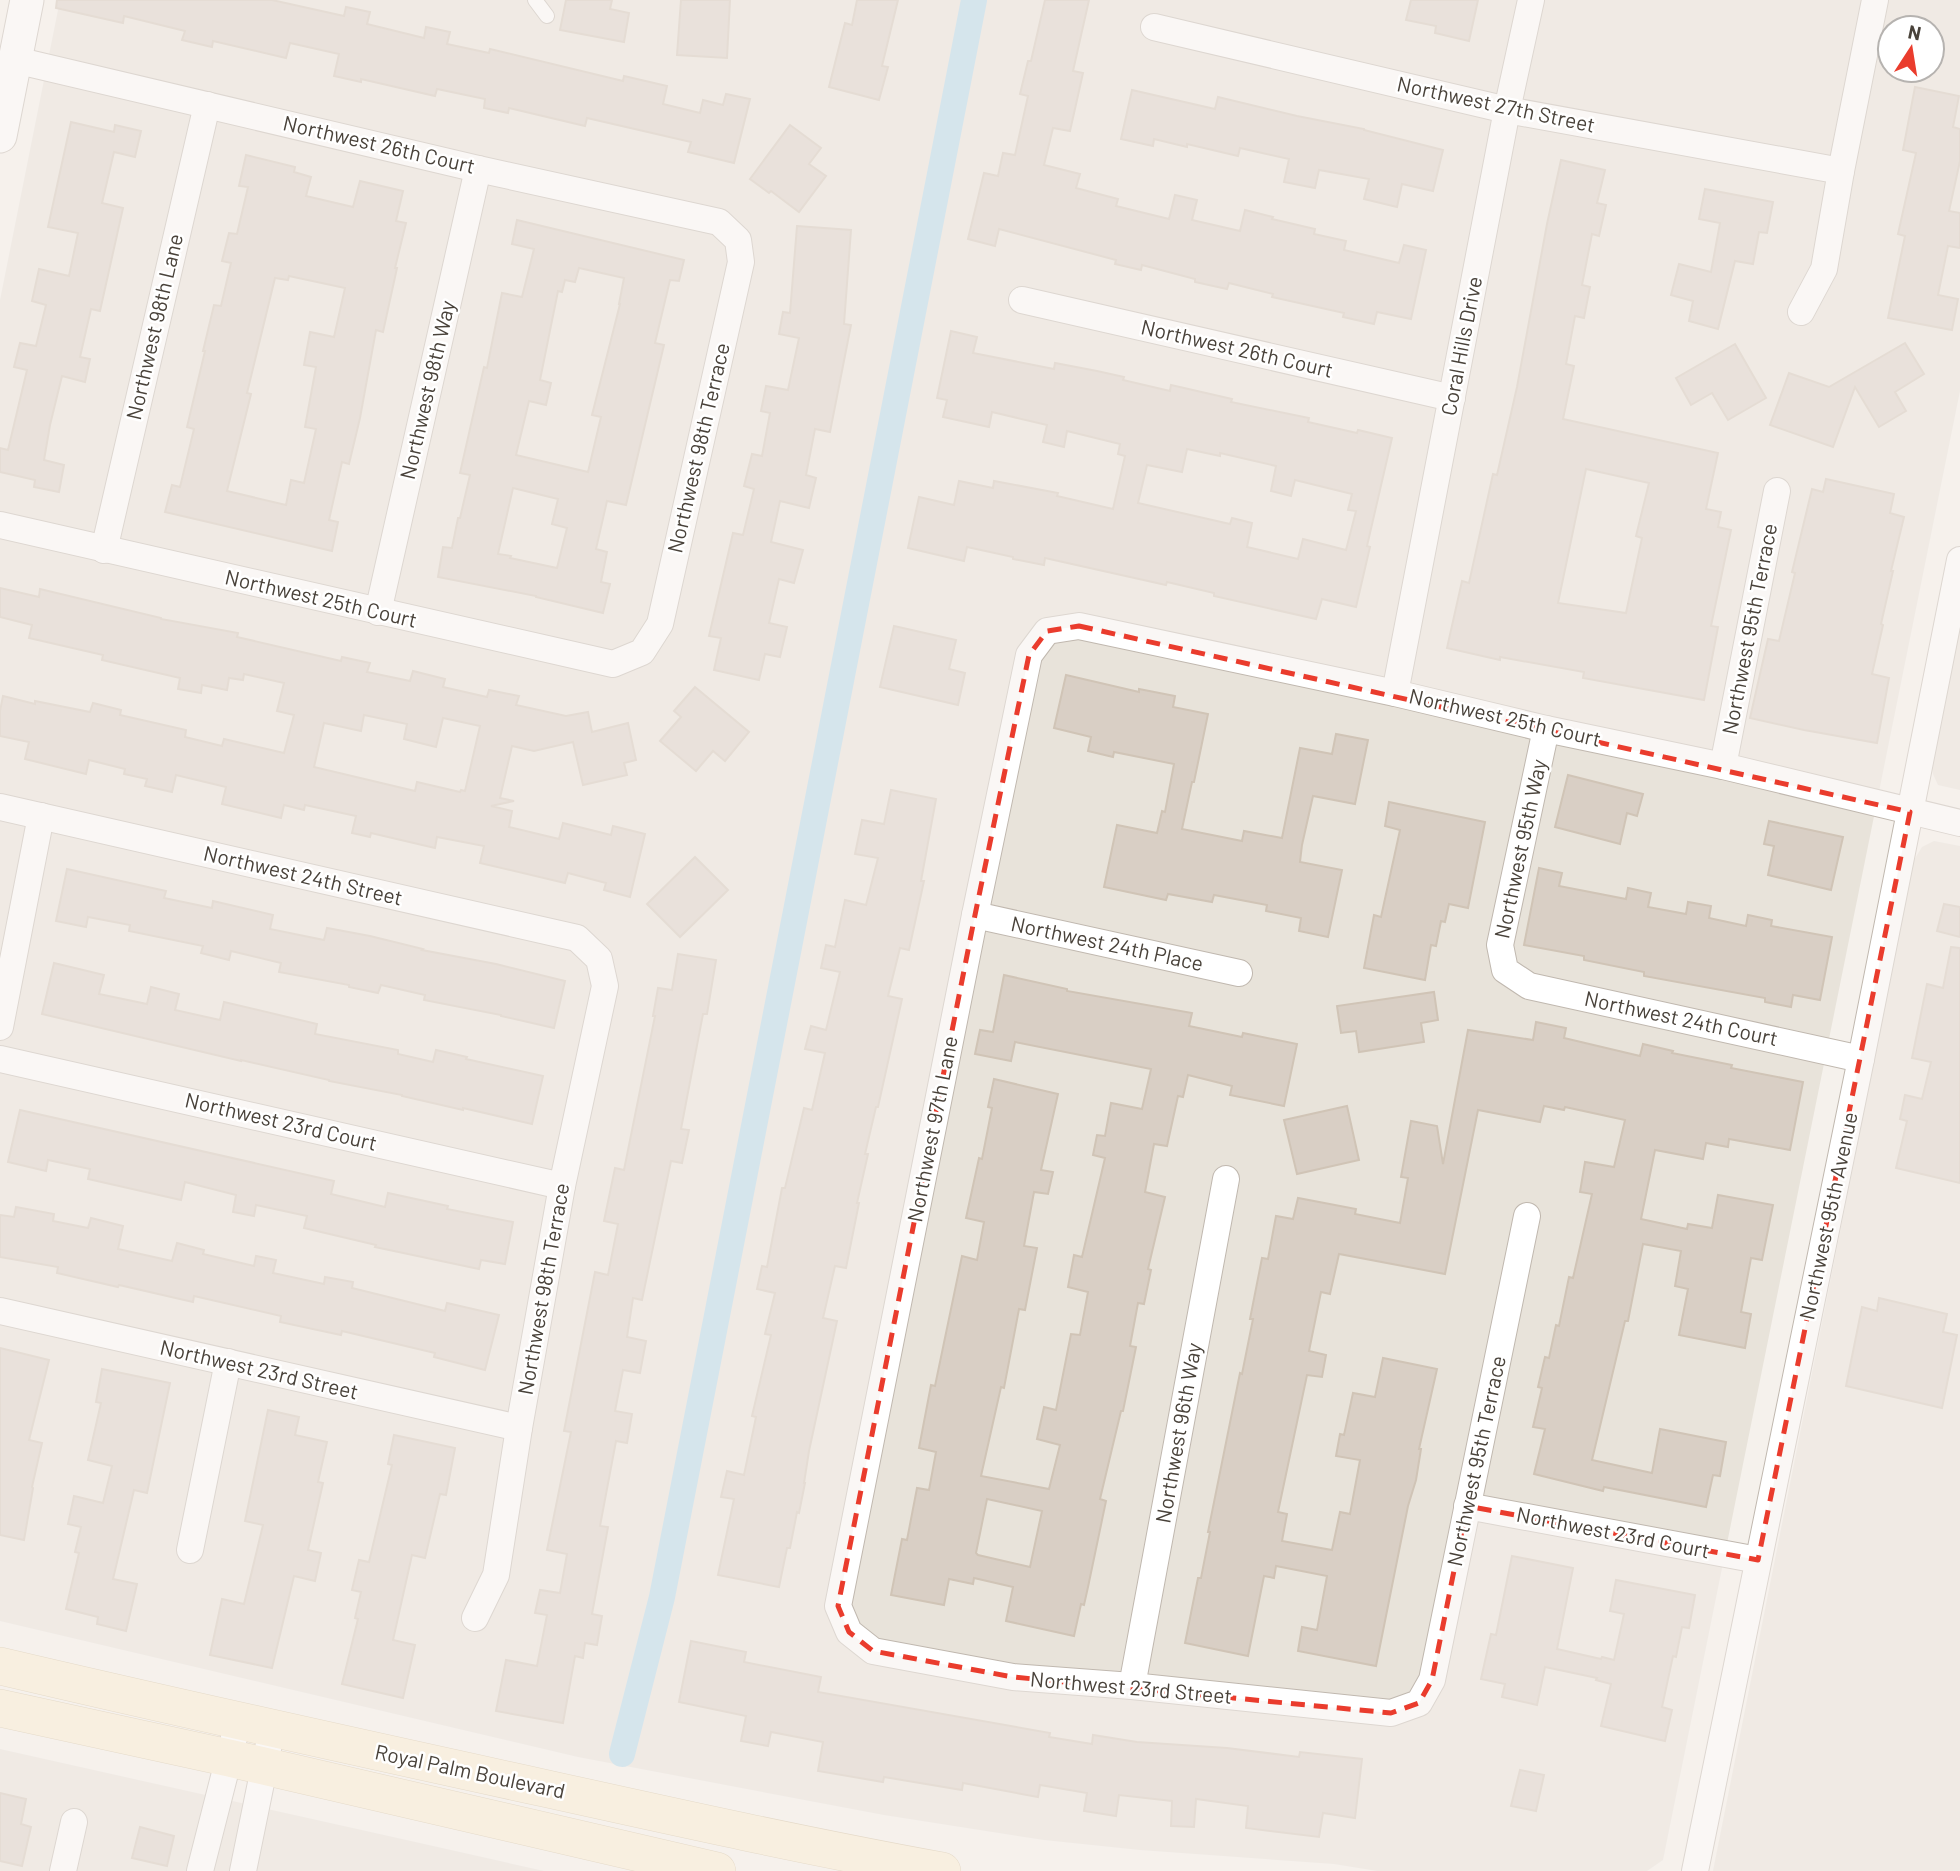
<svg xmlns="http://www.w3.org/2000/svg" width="1960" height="1871" font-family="Barlow,sans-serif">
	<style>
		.residential { fill: #e8e3da; fill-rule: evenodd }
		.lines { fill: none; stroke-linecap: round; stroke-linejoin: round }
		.canal { stroke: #aed7ec; stroke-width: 26 }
		.building { fill: #d9cfc5; stroke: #d0c4b6; stroke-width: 2; fill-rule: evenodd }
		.service-casing { stroke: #c0b8af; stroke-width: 16 }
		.minor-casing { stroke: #c0b8af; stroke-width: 28 }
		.tertiary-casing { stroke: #c0b8af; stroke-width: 35 }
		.secondary-casing { stroke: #d1c09f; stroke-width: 38 }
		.service { stroke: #fff; stroke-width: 14 }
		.minor { stroke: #fff; stroke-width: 26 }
		.tertiary { stroke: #fff; stroke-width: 33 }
		.secondary { stroke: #fbedd0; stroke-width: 37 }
		.marked { fill: none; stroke: #ea3c2d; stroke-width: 5; stroke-dasharray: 14 9; stroke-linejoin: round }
		.labels { text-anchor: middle; stroke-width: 5; stroke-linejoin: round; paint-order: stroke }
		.street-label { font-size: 21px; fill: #49423a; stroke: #fff }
	</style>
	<rect width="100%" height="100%" fill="#f5f1ec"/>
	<g class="residential">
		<path d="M60 0H1960V391L1663 1860 1647 1871H1377L1334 1864 1140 1850 1044 1840 884 1815 578 1757 0 1621V300ZM1890 28H1932V70H1890Z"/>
		<polygon points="1960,618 1960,790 1938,785 1933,774 1931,760"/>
		<polygon points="1934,841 1960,846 1960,1871 1713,1871 1914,860 1922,847"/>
		<polygon points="0,1749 393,1837 544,1871 0,1871"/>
	</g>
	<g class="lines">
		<polyline class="canal" points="622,1754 662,1597 974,0"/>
	</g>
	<g class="building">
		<polygon points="57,0 272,0 344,16 346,7 370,12 367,24 424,38 426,27 450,32 447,44 489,53 490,49 623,81 624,76 667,86 663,104 700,113 703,100 723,105 726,94 750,99 734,163 688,152 691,142 587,118 585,126 509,108 508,113 484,108 485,99 437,89 435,96 361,79 361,82 334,76 339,54 290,43 286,58 213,41 212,47 182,40 185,31 124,16 123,23 56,8"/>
		<polygon points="566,0 612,0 610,9 629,13 624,42 560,30"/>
		<polygon points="681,0 730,0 727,58 677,55"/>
		<polygon points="857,0 898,0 882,66 888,67 879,100 829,87 845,23 852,25"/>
		<polygon points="1045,0 1089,0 1073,71 1083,73 1070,131 1053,128 1044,165 1080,174 1076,188 1118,199 1116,206 1169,219 1175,195 1197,200 1192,220 1240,231 1245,210 1273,217 1272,219 1315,229 1314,234 1346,241 1344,250 1399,263 1404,245 1426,250 1411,319 1377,312 1374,324 1343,317 1344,313 1272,297 1273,294 1229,283 1227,289 1195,282 1195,279 1142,265 1141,270 1115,264 1116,260 999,229 995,246 968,239 984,173 998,176 1003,153 1015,155 1028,96 1020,94 1028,61 1031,61"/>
		<polygon points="1411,0 1478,0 1469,41 1435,33 1436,26 1406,20"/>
		<polygon points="1915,87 1959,96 1953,127 1960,129 1960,161 1949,211 1960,213 1960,248 1948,246 1938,295 1958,299 1952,330 1888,318 1905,236 1898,234 1916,153 1903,150"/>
		<polygon points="1132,90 1215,109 1218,97 1297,116 1364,129 1364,130 1443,150 1433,191 1402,184 1397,207 1364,199 1369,179 1319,170 1315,188 1284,182 1289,159 1240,148 1238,156 1187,144 1187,147 1154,139 1153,146 1121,139"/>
		<polygon points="71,122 114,132 115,125 141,131 135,157 114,152 102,203 123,208 100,311 91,309 80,357 90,359 85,382 62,376 50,425 44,460 64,465 59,492 34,487 35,480 0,472 0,448 8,450 27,370 14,367 20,343 36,346 46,305 32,301 39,269 69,276 78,233 48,227"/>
		<polygon points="790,125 821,148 809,164 826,176 799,212 771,191 769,193 750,179"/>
		<path d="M246 155 295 167 294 172 311 177 306 196 353 207 360 181 403 191 396 221 406 223 395 268H397L383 332 376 330 360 418 349 464 342 462 329 520 338 522 332 551 165 512 172 485 180 487 194 429 187 427 205 351H203L214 305 221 306 231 263 222 261 229 233 237 234 248 187 239 186ZM289 276 345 288 334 337 310 332 304 365 316 367 305 427 316 429 304 483 291 480 286 505 227 491 251 394 247 393 275 278 288 280Z"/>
		<path d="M1561 160 1605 170 1597 203 1606 205 1599 236 1592 234 1582 285 1590 287 1584 318 1575 316 1566 364 1574 366 1563 419 1718 453 1706 509 1721 512 1718 527 1731 530 1711 626 1718 627 1704 700 1583 678 1584 672 1500 657V660L1447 648 1462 581 1469 583 1493 474 1497 475 1517 387 1547 224ZM1586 469 1649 483 1636 536 1642 538 1626 613 1558 603Z"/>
		<polygon points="1705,189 1773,202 1767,233 1759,232 1753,264 1735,261 1718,329 1689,321 1693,301 1671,295 1679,264 1711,272 1720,223 1699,219"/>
		<path d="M517 220 684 260 679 281 670 280 655 343 664 345 626 505 607 501 596 549 607 552 601 582 610 584 603 613 536 597V596L438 577 443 547 452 548 458 518H460L470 475 460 473 484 367 487 368 502 293 522 297 534 249 512 244ZM579 268 624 278 619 304H620L592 415 601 417 588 472 516 455 529 401 546 405 551 383 540 380 558 291 562 292 565 280 575 282ZM513 488 558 499 552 524 567 528 557 568 510 558 511 556 498 554Z"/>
		<polygon points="797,226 851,230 844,324 851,325 830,432 815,429 806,475 816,478 809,508 780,501 771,542 803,550 794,583 779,579 769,623 787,627 780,657 765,654 759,680 714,670 721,638 709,636 733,533 743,535 754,489 744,486 752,454 762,456 770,413 761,411 766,386 788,390 799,338 779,334 783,312 790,313"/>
		<path d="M951 331 977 337 973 353 1054 369 1055 363 1097 371 1124 377 1123 380 1170 391 1171 385 1232 399 1231 402 1309 418 1308 422 1357 433 1358 430 1392 438 1367 546 1370 547 1356 607 1322 599 1316 619 1214 596V593L1167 582 1166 585 1045 558 1044 565 1013 559V557L967 547 964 561 908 548 919 497 954 505 959 481 993 488 994 481 1058 493 1057 496 1113 509 1125 456 1118 454 1120 444 1067 431 1064 447 1043 442 1047 425 992 412 989 427 943 417 947 400 937 398ZM1187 449 1220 456V453L1276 466 1271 491 1291 496 1295 480 1352 494 1348 510 1356 511 1346 550 1303 539 1298 559 1247 547 1252 523 1232 518 1230 524 1138 503 1147 465 1182 472Z"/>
		<polygon points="1905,343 1924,374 1895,392 1906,411 1879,427 1855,387 1833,447 1770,425 1789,373 1829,387"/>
		<polygon points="1735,344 1766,398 1728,420 1712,393 1691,405 1676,378"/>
		<polygon points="1826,479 1894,494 1890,513 1904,517 1891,571 1893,571 1881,624 1883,625 1872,674 1889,678 1877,743 1804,730 1750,718 1768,639 1779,641 1795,573 1792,572 1812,489 1823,492"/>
		<path d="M0 588 39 597 40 589 161 618V619L238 633 237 637 341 661 342 657 370 663 367 672 410 681 413 671 445 679 443 687 487 697 489 690 519 696 516 705 566 716 588 712 592 732 628 723 636 760 624 763 627 775 583 785 573 742 534 751 512 746 500 798 514 801 491 806 512 811 509 827 559 839 563 823 611 835 613 826 645 834 630 897 604 890 606 883 568 873 565 883 480 863 484 846 437 837 435 848 371 833 370 837 352 833 356 816 305 805 304 810 284 805 281 818 222 804 226 787 176 775 172 792 145 786 147 779 124 774 125 769 89 760 86 774 25 759 29 742 0 736V711L3 696 35 704V701L90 712 93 703 121 710 120 715 186 730 185 737 222 746 224 739 284 753 294 715 277 711 284 683 244 674 243 680 229 678 227 690 202 685 201 693 178 689 180 678 102 660 103 655 29 638 32 625 0 617ZM364 715 407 724 404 739 436 747 443 718 480 726 465 791 461 790 460 792 417 782 415 791 314 767 324 723 361 731Z"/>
		<polygon points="894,626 956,640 949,669 965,673 958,705 880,687"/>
		<polygon points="1066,675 1139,692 1139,689 1175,696 1173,707 1208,714 1194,782 1192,782 1182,829 1242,841 1244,831 1282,838 1300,748 1332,754 1336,734 1368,740 1355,804 1313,796 1302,845 1300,862 1342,870 1328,937 1299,931 1301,918 1266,911 1267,905 1214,895 1212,902 1168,894 1166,900 1104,887 1117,825 1157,833 1162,811 1165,812 1174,764 1114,752 1113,757 1088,751 1091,737 1054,728"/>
		<polygon points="695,687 749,732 725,761 713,751 696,771 660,741 681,717 674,711"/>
		<polygon points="1568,775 1643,794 1637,816 1627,813 1620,844 1555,827"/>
		<polygon points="891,790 936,799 921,881 924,881 909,950 900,948 888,996 902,999 878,1107 876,1107 865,1154 868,1154 857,1203 859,1203 846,1268 835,1266 823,1318 837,1321 809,1451 804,1483 805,1483 799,1513 797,1512 790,1548 787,1548 779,1587 718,1575 734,1499 721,1497 727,1471 744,1475 756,1417 752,1416 771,1335 765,1334 775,1293 757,1289 762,1266 767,1267 782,1188 785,1188 804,1108 812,1110 825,1053 805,1049 811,1026 826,1030 840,972 821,968 826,945 835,947 845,900 866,905 878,858 855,854 862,820 884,824"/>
		<polygon points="1389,802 1485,822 1468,908 1449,904 1445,922 1441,921 1436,946 1431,945 1425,980 1364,968 1374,915 1381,917 1400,830 1385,826"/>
		<polygon points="1769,821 1843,837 1831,890 1768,875 1774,846 1764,844"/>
		<polygon points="695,857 728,890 680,937 647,904"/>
		<polygon points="1539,868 1562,873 1559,886 1626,899 1628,888 1651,893 1648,907 1686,914 1688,902 1711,906 1709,918 1746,926 1748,915 1772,920 1771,926 1832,937 1820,1000 1793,995 1791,1007 1765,1002 1765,998 1644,976 1644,972 1584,960 1584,956 1524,945"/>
		<polygon points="67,869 166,891 164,898 212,908 213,901 273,915 270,929 324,940 327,928 370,936 423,949 422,950 496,964 565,981 554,1028 501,1016 501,1015 424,1000 425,995 381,985 378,993 349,987 349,985 279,972 281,963 231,951 229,960 201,953 203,946 129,931 130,925 88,917 86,927 56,921"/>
		<polygon points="1944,904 1960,907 1960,937 1937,931"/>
		<polygon points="1951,947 1960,948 1960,1183 1896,1168 1907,1121 1900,1119 1905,1095 1922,1099 1931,1062 1912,1058 1927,984 1943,988"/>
		<polygon points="678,954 716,960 707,1014 703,1014 681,1129 689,1130 682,1163 671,1161 642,1300 633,1298 627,1337 646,1341 640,1373 623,1370 615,1411 632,1414 627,1443 616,1441 600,1526 608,1527 592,1614 602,1616 597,1645 585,1643 583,1658 575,1656 563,1723 496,1711 506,1660 537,1666 547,1615 535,1613 540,1590 560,1593 567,1554 547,1550 571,1432 564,1431 595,1272 608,1275 618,1224 604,1221 615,1168 624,1170 655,1016 653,1016 658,988 672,990"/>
		<polygon points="54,963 104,975 99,994 147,1004 151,987 179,994 175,1010 220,1020 224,1002 317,1024 315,1034 398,1050 398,1054 433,1062 436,1050 467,1057 466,1059 543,1076 532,1124 463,1108 463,1110 402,1096 402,1095 329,1081 329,1080 241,1060 241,1061 42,1014"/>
		<path d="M1004 975 1067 989V991L1192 1013 1189 1026 1242 1037 1243 1033 1297 1044 1284 1106 1230 1095 1232 1086 1188 1075 1183 1097 1178 1096 1167 1146 1154 1144 1145 1192 1165 1197 1148 1269 1151 1270 1144 1304 1138 1303 1130 1346 1136 1347 1123 1411H1121L1100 1499 1106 1501 1088 1587 1084 1605 1081 1604 1074 1636 1006 1621 1013 1587 974 1578 973 1584 949 1579 944 1605 891 1595 902 1539 907 1540 917 1488 929 1490 936 1452 919 1448 931 1385 935 1386 962 1256 977 1260 984 1222 966 1218 979 1158 982 1159 992 1108 988 1107 994 1079 1058 1094 1041 1170 1053 1172 1048 1194 1034 1192 1024 1246 1037 1248 1025 1310 1019 1309 1004 1388 1001 1387 981 1476 1049 1489 1060 1445 1037 1439 1044 1407 1056 1410 1071 1334 1080 1335 1088 1292 1068 1287 1074 1255 1082 1257 1105 1158 1093 1155 1097 1135 1105 1136 1111 1103 1142 1109 1151 1069 1015 1042 1011 1061 975 1054 980 1030 993 1032ZM987 1499 1042 1511 1030 1567 978 1555 976 1553Z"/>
		<polygon points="1434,992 1438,1020 1421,1023 1424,1042 1359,1052 1356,1031 1341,1033 1337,1006"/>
		<polygon points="1536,1022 1566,1028 1564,1038 1640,1056 1643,1044 1673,1051 1672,1053 1732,1065 1731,1068 1803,1082 1790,1150 1729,1139 1728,1147 1706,1143 1703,1159 1655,1150 1641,1219 1687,1229 1688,1224 1712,1228 1718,1195 1773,1205 1762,1260 1751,1258 1741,1312 1751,1314 1745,1348 1679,1335 1688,1289 1675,1286 1681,1251 1643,1244 1628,1321 1625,1321 1592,1460 1652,1473 1660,1429 1726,1442 1720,1476 1713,1475 1706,1507 1604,1487 1603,1491 1534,1474 1545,1429 1533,1427 1542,1388 1538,1387 1545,1357 1549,1358 1556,1325 1559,1326 1569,1277 1573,1278 1592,1194 1580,1192 1585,1162 1614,1167 1625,1120 1565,1107 1564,1110 1544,1106 1540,1122 1478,1110 1445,1274 1339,1254 1330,1294 1321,1292 1309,1351 1326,1355 1322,1377 1307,1375 1278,1512 1287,1514 1282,1541 1332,1550 1340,1512 1350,1514 1360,1460 1336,1456 1340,1434 1344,1435 1353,1393 1375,1397 1383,1358 1437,1369 1419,1449 1421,1449 1416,1480 1408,1506 1376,1666 1298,1651 1302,1627 1317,1630 1327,1576 1276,1566 1274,1578 1264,1576 1248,1656 1185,1643 1198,1578 1201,1578 1210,1532 1208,1532 1240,1373 1242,1374 1253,1319 1250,1319 1262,1258 1268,1259 1276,1216 1293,1219 1298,1198 1356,1209 1355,1214 1400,1223 1408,1178 1401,1177 1411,1121 1437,1126 1443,1164 1468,1030 1533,1040"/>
		<polygon points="1347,1106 1359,1160 1297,1174 1284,1120"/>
		<polygon points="20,1110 334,1181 331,1194 385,1207 388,1193 448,1206 447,1209 513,1222 505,1264 481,1260 479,1269 375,1247 376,1245 304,1228 307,1216 256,1205 254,1216 233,1212 236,1195 185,1182 181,1200 88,1179 90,1169 48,1160 46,1171 8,1162"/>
		<polygon points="16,1207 54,1214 53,1221 88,1228 91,1218 123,1226 118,1249 172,1261 177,1243 204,1250 203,1254 254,1266 256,1256 276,1260 273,1273 324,1284 325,1277 353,1282 352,1288 445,1311 447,1303 499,1315 485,1370 434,1357 435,1353 342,1331 341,1335 280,1322 281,1316 194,1296 193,1302 119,1285 118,1287 57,1273 58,1267 0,1257 0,1215 14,1217"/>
		<polygon points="1879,1298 1947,1314 1943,1332 1957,1335 1942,1408 1846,1386 1862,1307 1877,1311"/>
		<polygon points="0,1348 49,1360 29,1440 42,1443 32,1487 33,1488 24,1540 0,1535"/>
		<polygon points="102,1369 170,1383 147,1493 134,1490 113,1579 137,1584 126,1631 97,1624 98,1617 66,1609 79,1553 75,1552 81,1527 68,1524 74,1496 103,1503 112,1466 88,1460 101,1403 96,1402"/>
		<polygon points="268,1410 299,1417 295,1435 327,1442 318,1482 323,1483 308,1550 321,1553 315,1581 294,1576 272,1668 210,1655 222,1599 244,1604 263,1525 245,1521"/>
		<polygon points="394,1435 455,1448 446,1495 440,1494 425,1558 412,1555 393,1640 415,1645 403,1698 342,1684 358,1619 355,1618 361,1592 352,1590 359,1560 369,1562 392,1465 388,1464"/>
		<polygon points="1512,1556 1573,1568 1557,1649 1601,1659 1602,1657 1614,1660 1624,1614 1610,1611 1616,1580 1695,1595 1689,1628 1682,1627 1676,1657 1673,1656 1662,1707 1672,1710 1665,1741 1601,1726 1611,1684 1596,1680 1597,1678 1545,1667 1537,1705 1502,1697 1505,1684 1481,1679 1491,1634 1496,1635"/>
		<polygon points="691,1641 746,1652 744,1662 821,1677 818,1692 1050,1733 1049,1737 1092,1744 1093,1735 1137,1742 1227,1748 1299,1757 1300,1752 1362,1759 1355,1818 1323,1813 1319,1837 1246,1828 1248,1806 1196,1799 1194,1827 1171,1826 1172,1801 1119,1795 1116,1816 1084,1811 1087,1793 1040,1785 1038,1797 963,1783 962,1790 884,1777 883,1782 818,1771 823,1742 771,1732 768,1746 741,1741 746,1716 679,1702"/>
		<polygon points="1520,1770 1544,1775 1536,1811 1511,1806"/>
		<polygon points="0,1793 26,1799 21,1824 31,1827 22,1866 0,1861"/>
		<polygon points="140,1827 174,1836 167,1866 132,1858"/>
	</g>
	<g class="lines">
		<g class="service-casing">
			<polyline id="service" points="535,0 547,16"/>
		</g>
		<g class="minor-casing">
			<g id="minor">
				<polyline points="1154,27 1507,110 1841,171"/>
				<polyline points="1022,300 1452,398"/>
				<polyline points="1801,312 1824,269 1841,171 1875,0"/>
				<polyline points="0,525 613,664 642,652 660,624 741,262 738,240 719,222 478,169 15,60"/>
				<polyline points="104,550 207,105"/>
				<polyline points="378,612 478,169"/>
				<polyline points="1395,693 1507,110 1531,0"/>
				<polyline points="1546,729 1500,945 1505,970 1529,986 1861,1059"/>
				<polyline points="1723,766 1777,491"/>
				<polyline points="0,807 577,938 599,959 605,986 562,1186 519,1428 496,1575 475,1618"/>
				<polyline points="975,915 1239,973"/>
				<polyline points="0,1027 41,816"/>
				<polyline points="0,1059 562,1186"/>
				<polyline points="1527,1216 1432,1680 1419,1703 1391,1713 1132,1686 1013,1677 873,1651 849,1632 838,1606 975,915 1029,655 1047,631 1079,626 1395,693 1546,729 1723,766 1960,823"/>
				<polyline points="0,1311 519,1428"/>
				<polyline points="1467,1506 1758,1560"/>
				<polyline points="190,1550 228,1362"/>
				<polyline points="1132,1686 1226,1179"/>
				<polyline points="63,1871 74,1822"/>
				<polyline points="200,1871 238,1722"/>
				<polyline points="243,1871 272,1729"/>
				<polyline points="1695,1871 1861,1059 1960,560"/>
			</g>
		</g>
		<g class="tertiary-casing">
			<polyline id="tertiary" points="0,136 27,0"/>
		</g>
		<g class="secondary-casing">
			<g id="secondary">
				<path d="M0 1666C182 1709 365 1749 548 1789 679 1818 810 1847 942 1871"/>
				<polyline points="0,1708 229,1758 717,1871"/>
			</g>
		</g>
		<use href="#service" class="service"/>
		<use href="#minor" class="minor"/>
		<use href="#tertiary" class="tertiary"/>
		<use href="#secondary" class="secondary"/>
	</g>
	<path d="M0 0H1960V1871H0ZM1079 626 1910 812 1758 1560 1467 1506 1432 1680 1419 1703 1391 1713 1013 1677 873 1651 849 1632 838 1606 975 915 1029 655 1047 631Z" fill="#f5f1ec" fill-opacity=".55" fill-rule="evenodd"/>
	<path class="marked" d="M1079 626 1910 812 1758 1560 1467 1506 1432 1680 1419 1703 1391 1713 1013 1677 873 1651 849 1632 838 1606 975 915 1029 655 1047 631Z"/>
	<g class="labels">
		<g class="street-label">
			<text transform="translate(1496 105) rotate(12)" y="7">Northwest 27th Street</text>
			<text transform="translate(379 145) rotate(13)" y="7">Northwest 26th Court</text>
			<text transform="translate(155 327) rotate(-77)" y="7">Northwest 98th Lane</text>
			<text transform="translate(1462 346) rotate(-79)" y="7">Coral Hills Drive</text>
			<text transform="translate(1237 349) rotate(13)" y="7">Northwest 26th Court</text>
			<text transform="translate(428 390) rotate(-77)" y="7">Northwest 98th Way</text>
			<text transform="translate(699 448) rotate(-77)" y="7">Northwest 98th Terrace</text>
			<text transform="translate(321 599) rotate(13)" y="7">Northwest 25th Court</text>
			<text transform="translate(1750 629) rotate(-79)" y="7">Northwest 95th Terrace</text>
			<text transform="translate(1505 718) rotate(13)" y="7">Northwest 25th Court</text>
			<text transform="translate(1521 849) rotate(-78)" y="7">Northwest 95th Way</text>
			<text transform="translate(303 876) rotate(13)" y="7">Northwest 24th Street</text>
			<text transform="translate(1107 944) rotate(12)" y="7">Northwest 24th Place</text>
			<text transform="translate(1681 1019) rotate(12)" y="7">Northwest 24th Court</text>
			<text transform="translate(281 1122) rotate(13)" y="7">Northwest 23rd Court</text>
			<text transform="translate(933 1129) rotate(-79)" y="7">Northwest 97th Lane</text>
			<text transform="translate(1829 1216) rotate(-78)" y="7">Northwest 95th Avenue</text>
			<text transform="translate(544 1289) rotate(-80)" y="7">Northwest 98th Terrace</text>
			<text transform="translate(259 1370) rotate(13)" y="7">Northwest 23rd Street</text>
			<text transform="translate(1179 1433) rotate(-80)" y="7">Northwest 96th Way</text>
			<text transform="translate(1477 1461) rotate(-78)" y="7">Northwest 95th Terrace</text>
			<text transform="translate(1613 1533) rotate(11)" y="7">Northwest 23rd Court</text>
			<text transform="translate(1131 1688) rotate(5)" y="7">Northwest 23rd Street</text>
			<text transform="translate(470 1772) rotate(12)" y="7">Royal Palm Boulevard</text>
		</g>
	</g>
	<g transform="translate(1911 49) rotate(12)"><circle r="33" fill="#ffffff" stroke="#b6b3b0" stroke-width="2"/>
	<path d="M0-5L12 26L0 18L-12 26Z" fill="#ea3c2d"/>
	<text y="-10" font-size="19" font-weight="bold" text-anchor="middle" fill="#49423a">N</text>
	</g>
</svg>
